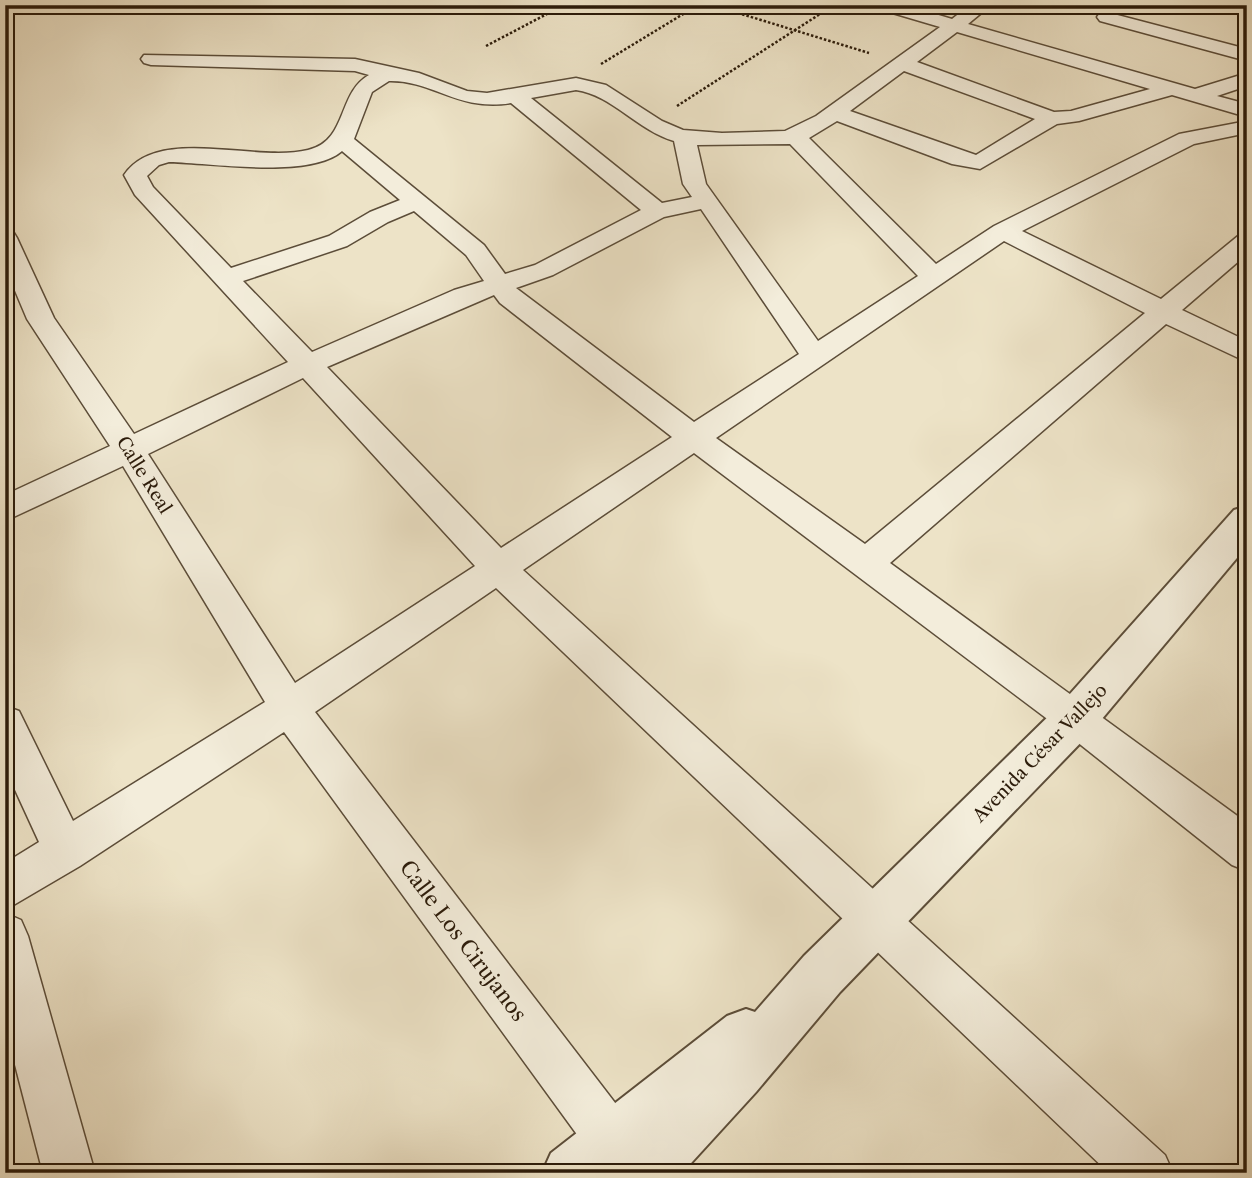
<svg xmlns="http://www.w3.org/2000/svg" width="1252" height="1178" font-family="'Libre Caslon Text',serif">
	<style>
		.lines { fill: none; stroke-linecap: round; stroke-linejoin: round }
		.minor-casing { stroke: #5c4d39; stroke-width: 3 }
		.tertiary-casing { stroke: #5c4d39; stroke-width: 4 }
		.path { stroke: #2b1b0a; stroke-width: 2.5; stroke-dasharray: 2.5 2; stroke-linecap: butt }
		.minor { fill: #f3eddb; fill-rule: evenodd }
		.tertiary { fill: #f3eddb; fill-rule: evenodd }
		.labels { text-anchor: middle; stroke-width: 7; stroke-linejoin: round; paint-order: stroke }
		.street-label { font-size: 18px; fill: #2b1b0a; stroke: #f3eddb }
		.near-street-label { font-size: 21px; fill: #2b1b0a; stroke: #f3eddb }
	</style>
	<rect width="100%" height="100%" fill="#ede3c7"/>
	<filter id="stains"><feTurbulence type="fractalNoise" baseFrequency=".00286" numOctaves="4"/><feColorMatrix values="0 0 0 0 .2 0 0 0 0 .09 0 0 0 0 .02 0 0 0 .5 -.17"/></filter>
	<radialGradient id="worn" r=".72"><stop offset=".6" stop-color="#630" stop-opacity="0"/><stop offset="1" stop-color="#630" stop-opacity=".3"/></radialGradient>
	<g class="lines">
		<g class="minor-casing">
			<g id="minor">
				<path d="M876 5H905L952 19 970 5H991L968 24 1195 89 1247 73V86L1217 96 1247 104V117L1172 95 1079 121 1057 124 980 169 952 164 837 121 809 138 936 264 994 226 1179 134 1247 121V133L1194 144 1022 231 1161 299 1238 236 1247 234V254L1182 310 1247 341V362L1166 324 890 563 1247 823V871L1232 865 1062 730 694 453 523 570 1165 1155 1173 1173H1109L496 588 315 712 642 1138 650 1156 643 1173H605L284 732 80 866 5 910V863L39 842 5 768V706L19 711 73 821 265 702 123 466 5 521V495L110 446 27 319 5 267V231L14 233 17 238 54 318 134 434 288 362 135 195 124 175C158 125 254 163 308 150 348 141 337 93 369 75L355 71 151 65 144 63 141 59 144 55 355 59 419 73 467 91 487 93 576 78 606 85 662 121 683 130 722 133 785 131 816 116 940 27 879 9ZM957 32 1150 89 1071 111 1054 112 917 62ZM904 71 1035 119 976 155 850 111ZM389 81C433 80 458 112 511 103L641 210 535 265 505 274 484 245 354 139 372 92ZM576 90C612 95 637 130 674 141L683 184 692 197 662 203 531 98ZM790 144 918 276 818 341 706 184 697 145ZM342 151 400 200 370 212 329 236 231 268 153 187 147 176 159 165 169 162C211 163 310 179 342 151ZM701 209 799 354 694 422 516 288 553 275 664 217ZM414 211 466 255 484 281 454 290 312 352 243 281 347 246 388 222ZM1004 241 1145 313 865 544 716 438ZM494 295 500 303 672 437 501 548 327 367ZM303 378 475 566 295 683 148 454Z"/>
				<polygon points="1106,12 1247,49 1247,61 1100,21 1097,17 1100,13"/>
				<polygon points="5,913 21,920 28,936 95,1173 43,1173 5,1026"/>
			</g>
		</g>
		<g class="tertiary-casing">
			<polygon id="tertiary" points="1247,506 1247,546 1091,732 840,992 756,1092 682,1173 542,1173 551,1153 727,1016 746,1009 755,1012 804,956 1061,704 1234,510"/>
		</g>
		<g class="path">
			<polyline points="712,5 869,53"/>
			<polyline points="486,46 564,5"/>
			<polyline points="601,64 698,5"/>
			<polyline points="677,106 834,5"/>
		</g>
		<use href="#minor" class="minor"/>
		<use href="#tertiary" class="tertiary"/>
	</g>
	<g class="labels">
		<g class="street-label">
			<text transform="translate(144 475) rotate(58)" y="6">Calle Real</text>
			<text transform="translate(1040 753) rotate(-46)" y="6">Avenida César Vallejo</text>
		</g>
		<g class="near-street-label">
			<text transform="translate(463 941) rotate(53)" y="7">Calle Los Cirujanos</text>
		</g>
	</g>
	<rect width="1252" height="1178" fill="none" stroke="#ede3c7" stroke-width="28"/>
	<rect x="7" y="7" width="1238" height="1164" fill="none" stroke="#2b1b0a" stroke-width="3.5"/>
	<rect x="14" y="14" width="1224" height="1150" fill="none" stroke="#2b1b0a" stroke-width="2"/>
	<rect width="100%" height="100%" filter="url(#stains)"/>
	<rect width="100%" height="100%" fill="url(#worn)"/>
</svg>
